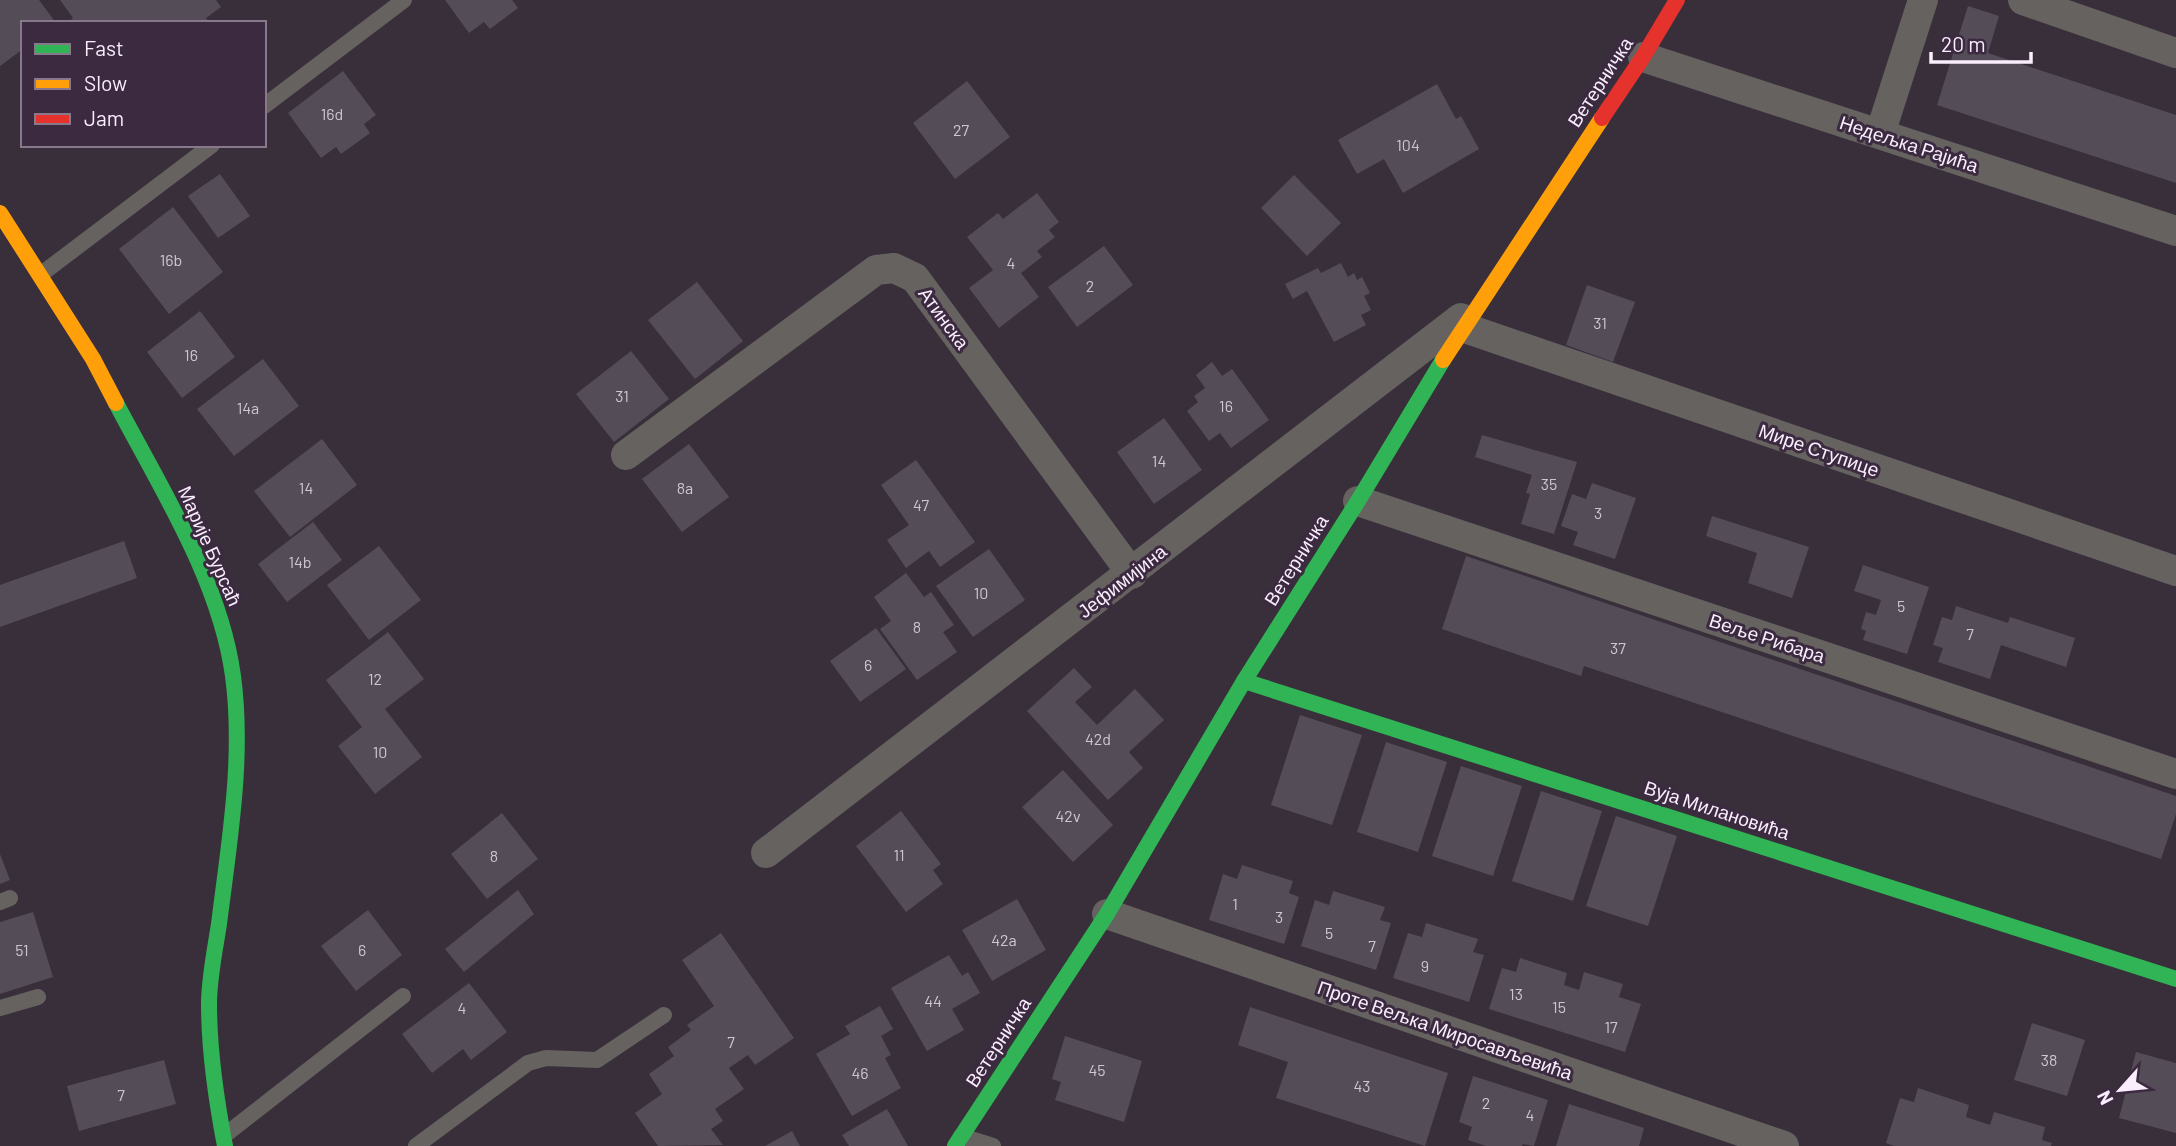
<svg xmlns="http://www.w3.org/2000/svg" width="2176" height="1146" font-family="Barlow,sans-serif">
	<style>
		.building { fill: #544c56 }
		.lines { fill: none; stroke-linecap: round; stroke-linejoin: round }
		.lane { stroke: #656260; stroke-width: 16 }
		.street { stroke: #656260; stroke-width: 30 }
		.fast { stroke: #30b455; stroke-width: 16 }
		.slow { stroke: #ff9f0a; stroke-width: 16 }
		.jam { stroke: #e5322d; stroke-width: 16 }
		.labels { text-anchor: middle; stroke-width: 6; stroke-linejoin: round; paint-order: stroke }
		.number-label { font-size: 16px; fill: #d0c6d3 }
		.street-label { font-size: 19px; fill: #faeefd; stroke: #3b2a40 }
	</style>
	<rect width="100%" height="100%" fill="#382f3b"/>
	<g class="building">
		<polygon points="0,0 39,0 56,23 23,23 23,49 0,66"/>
		<polygon points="60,0 216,0 221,7 206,18 210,23 67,23 73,18"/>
		<polygon points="445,0 512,0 518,8 490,29 484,22 469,33"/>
		<polygon points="1968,6 1999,16 1988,53 2176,115 2176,183 1937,105"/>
		<polygon points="343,71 376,115 364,124 370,133 341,154 336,147 321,158 288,113"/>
		<polygon points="967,81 1010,137 955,179 913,123"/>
		<polygon points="1437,84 1456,119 1461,116 1479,149 1403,193 1384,159 1357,174 1338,140"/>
		<polygon points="220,174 250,216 218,238 188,196"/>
		<polygon points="1294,175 1341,223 1307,256 1261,208"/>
		<polygon points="1037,193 1059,222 1049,230 1055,237 1037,251 1042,257 1021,273 1039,297 999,328 969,288 993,270 967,237 998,213 1003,219"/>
		<polygon points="173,207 223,272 169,314 119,249"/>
		<polygon points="1104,246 1133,285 1077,327 1048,287"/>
		<polygon points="1341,263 1348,277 1354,273 1357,280 1362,277 1370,293 1364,296 1371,310 1361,315 1366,325 1334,342 1307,291 1293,299 1285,284 1318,268 1321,273"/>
		<polygon points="697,282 743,341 695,379 648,320"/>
		<polygon points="1587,285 1635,302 1613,362 1566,345"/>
		<polygon points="200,311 235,357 182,398 147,352"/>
		<polygon points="631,351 669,399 614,442 576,394"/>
		<polygon points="263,359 299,406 234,456 197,409"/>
		<polygon points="1212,362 1222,376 1232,369 1269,420 1231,448 1220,433 1209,441 1187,411 1198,402 1194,396 1205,388 1196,375"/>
		<polygon points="1164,418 1202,470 1154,504 1117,452"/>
		<polygon points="1482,435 1577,462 1554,534 1521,524 1530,494 1526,493 1532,475 1475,457"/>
		<polygon points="322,439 357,485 290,537 254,491"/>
		<polygon points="689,444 729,497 682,532 642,479"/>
		<polygon points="916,460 975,542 940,567 929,551 906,568 887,540 909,525 881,485"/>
		<polygon points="1592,483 1636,498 1615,559 1573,545 1578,532 1561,526 1572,494 1586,499"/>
		<polygon points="1712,516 1809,547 1792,598 1748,583 1757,553 1706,536"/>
		<polygon points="313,522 342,560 287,602 258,564"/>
		<polygon points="124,541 137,578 0,627 0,585"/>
		<polygon points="379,546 421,600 369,640 327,585"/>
		<polygon points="989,549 1025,600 973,637 936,586"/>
		<polygon points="1466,556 2176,796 2176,814 2161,859 1584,666 1581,676 1442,629"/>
		<polygon points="1863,565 1929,587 1907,654 1863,640 1866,631 1861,629 1866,612 1876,615 1881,600 1854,591"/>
		<polygon points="906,573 924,597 931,592 954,625 943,632 957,652 917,680 880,629 891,621 874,597"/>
		<polygon points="1956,606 2008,623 2010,617 2075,638 2066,667 2001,645 1990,679 1938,662 1943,648 1933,645 1942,617 1952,620"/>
		<polygon points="876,628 906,669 860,702 830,661"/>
		<polygon points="388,632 424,679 385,709 422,757 375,794 338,746 362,727 326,680"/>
		<polygon points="1074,668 1092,687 1075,702 1097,725 1135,689 1164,720 1129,752 1143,768 1108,800 1027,711"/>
		<polygon points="1300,715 1362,735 1332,825 1271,805"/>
		<polygon points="1386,742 1447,762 1418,852 1357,832"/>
		<polygon points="1461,766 1522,786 1493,876 1432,856"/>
		<polygon points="1063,770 1113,825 1073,862 1022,807"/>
		<polygon points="1541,791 1602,811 1573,901 1512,881"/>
		<polygon points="901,811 941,864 933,870 943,884 906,912 856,846"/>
		<polygon points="502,813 538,859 487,899 451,854"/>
		<polygon points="1616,816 1677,836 1648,926 1586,906"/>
		<polygon points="0,854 10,880 0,884"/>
		<polygon points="1242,865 1293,881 1289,893 1299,897 1284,944 1209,920 1223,874 1237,879"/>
		<polygon points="518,890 534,914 464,972 445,949"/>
		<polygon points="1333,891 1385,907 1380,920 1391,923 1376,970 1301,946 1315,900 1329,905"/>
		<polygon points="1017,899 1046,950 992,981 962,930"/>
		<polygon points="368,910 402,955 356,991 321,946"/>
		<polygon points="33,912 53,977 0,994 0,922"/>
		<polygon points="1426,923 1478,939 1473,952 1484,955 1469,1002 1393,978 1408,933 1422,937"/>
		<polygon points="721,933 794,1038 755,1065 748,1055 729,1068 744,1089 715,1109 723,1121 711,1129 723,1145 658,1146 635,1113 662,1094 649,1074 674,1056 668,1047 691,1030 687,1025 714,1006 682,960"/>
		<polygon points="949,955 962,976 968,972 980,993 952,1009 964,1030 927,1051 891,988"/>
		<polygon points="1520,958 1567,973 1564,985 1579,990 1584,972 1623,984 1619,997 1641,1004 1625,1052 1489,1009 1502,968 1516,972"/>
		<polygon points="469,983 507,1032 471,1060 463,1049 432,1073 402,1034"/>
		<polygon points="880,1006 893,1029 881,1036 891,1055 885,1058 901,1088 852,1116 816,1054 850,1034 845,1026"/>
		<polygon points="1250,1007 1448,1073 1425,1146 1276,1098 1288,1062 1238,1045"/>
		<polygon points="2032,1023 2085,1040 2067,1096 2014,1080"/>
		<polygon points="1065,1036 1142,1061 1124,1122 1055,1100 1061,1082 1052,1079"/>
		<polygon points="2136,1052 2176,1063 2176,1133 2119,1118"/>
		<polygon points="164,1060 176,1104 79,1131 67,1086"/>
		<polygon points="1473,1076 1548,1100 1534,1146 1523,1144 1522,1146 1486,1146 1468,1140 1472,1127 1459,1122"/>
		<polygon points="1918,1088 1969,1105 1966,1117 1990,1125 1994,1112 2045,1127 2042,1140 2052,1143 2051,1146 1894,1146 1886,1143 1900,1098 1914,1102"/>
		<polygon points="1569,1104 1644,1128 1639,1146 1556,1146"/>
		<polygon points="887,1109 908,1146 849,1146 842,1135"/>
		<polygon points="792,1131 800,1146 765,1146"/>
	</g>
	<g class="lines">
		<g class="lane">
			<polyline points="264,106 404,0"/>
			<polyline points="40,275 212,145"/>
			<polyline points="0,902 10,898"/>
			<polyline points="0,1008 38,997"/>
			<polyline points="225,1135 403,996"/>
			<polyline points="961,1136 993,1146"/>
			<polyline points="416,1146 528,1063 546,1058 597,1060 664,1015"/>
		</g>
		<g class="street">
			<polyline points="2023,0 2176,53"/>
			<polyline points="1643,57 2176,231"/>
			<polyline points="1880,134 1923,0"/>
			<polyline points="1462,327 2176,571"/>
			<polyline points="626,455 876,270 894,268 915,278 1132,574"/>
			<polyline points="1358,501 2176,774"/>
			<polyline points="766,853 1461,318"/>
			<polyline points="1107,914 1784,1146"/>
		</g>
		<g class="fast">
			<path d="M116 403C160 487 220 580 233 676 244 758 229 843 219 924 215 950 209 978 209 1004 209 1052 216 1099 225 1146"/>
			<polyline points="1244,681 2176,979"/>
			<polyline points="955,1146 1107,914 1244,681 1358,501 1443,360"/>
		</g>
		<g class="slow">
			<polyline points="0,213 93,359 116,403"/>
			<polyline points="1443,360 1602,118"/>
		</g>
		<polyline class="jam" points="1602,118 1643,57 1677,0"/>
	</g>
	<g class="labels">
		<g class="number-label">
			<text x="332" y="120">16d</text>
			<text x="961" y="136">27</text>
			<text x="1408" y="151">104</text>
			<text x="171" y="266">16b</text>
			<text x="1011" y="269">4</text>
			<text x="1090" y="292">2</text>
			<text x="1600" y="329">31</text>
			<text x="191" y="361">16</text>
			<text x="622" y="402">31</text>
			<text x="1226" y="412">16</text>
			<text x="248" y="414">14a</text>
			<text x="1159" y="467">14</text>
			<text x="1549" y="490">35</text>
			<text x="306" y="494">14</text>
			<text x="685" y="494">8a</text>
			<text x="921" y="511">47</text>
			<text x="1598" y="519">3</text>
			<text x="300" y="568">14b</text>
			<text x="981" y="599">10</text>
			<text x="1901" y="612">5</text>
			<text x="917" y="633">8</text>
			<text x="1970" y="640">7</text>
			<text x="1618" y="654">37</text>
			<text x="868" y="671">6</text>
			<text x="375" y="685">12</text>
			<text x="1098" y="745">42d</text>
			<text x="380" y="758">10</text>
			<text x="1068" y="822">42v</text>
			<text x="899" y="861">11</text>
			<text x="494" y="862">8</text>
			<text x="1235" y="910">1</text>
			<text x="1279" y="923">3</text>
			<text x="1329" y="939">5</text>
			<text x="1004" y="946">42a</text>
			<text x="1372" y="952">7</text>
			<text x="22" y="956">51</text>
			<text x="362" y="956">6</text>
			<text x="1425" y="972">9</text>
			<text x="1516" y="1000">13</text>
			<text x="933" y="1007">44</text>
			<text x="1559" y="1013">15</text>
			<text x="462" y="1014">4</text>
			<text x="1611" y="1033">17</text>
			<text x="731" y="1048">7</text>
			<text x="2049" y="1066">38</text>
			<text x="1097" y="1076">45</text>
			<text x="860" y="1079">46</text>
			<text x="1362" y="1092">43</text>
			<text x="121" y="1101">7</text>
			<text x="1486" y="1109">2</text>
			<text x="1530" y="1121">4</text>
		</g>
		<g class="street-label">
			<text transform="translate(1600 82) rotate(-57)" y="7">Ветерничка</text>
			<text transform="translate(1909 144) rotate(18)" y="7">Недељка Рајића</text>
			<text transform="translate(944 318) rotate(54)" y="7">Атинска</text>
			<text transform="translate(1819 450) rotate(19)" y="7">Мире Ступице</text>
			<text transform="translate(210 546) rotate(66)" y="7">Марије Бурсаћ</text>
			<text transform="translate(1296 560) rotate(-58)" y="7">Ветерничка</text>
			<text transform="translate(1122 581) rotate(-38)" y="7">Јефимијина</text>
			<text transform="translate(1767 638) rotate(18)" y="7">Веље Рибара</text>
			<text transform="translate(1717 810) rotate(18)" y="7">Вуја Милановића</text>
			<text transform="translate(1445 1030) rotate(19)" y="7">Проте Вељка Миросављевића</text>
			<text transform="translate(998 1042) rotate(-57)" y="7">Ветерничка</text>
		</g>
	</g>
	<rect x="21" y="21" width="245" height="126" fill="#3b2a40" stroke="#87788c" stroke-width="2"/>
	<rect x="35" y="44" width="35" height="10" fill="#30b455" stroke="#87788c" stroke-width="2"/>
	<text x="84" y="56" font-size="21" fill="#faeefd">Fast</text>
	<rect x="35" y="79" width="35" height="10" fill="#ff9f0a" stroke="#87788c" stroke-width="2"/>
	<text x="84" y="91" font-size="21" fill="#faeefd">Slow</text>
	<rect x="35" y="114" width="35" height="10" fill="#e5322d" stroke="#87788c" stroke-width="2"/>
	<text x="84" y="126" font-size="21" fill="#faeefd">Jam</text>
	<g transform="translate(2120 1090) rotate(243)" stroke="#3b2a40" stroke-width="5" paint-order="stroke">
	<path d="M0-5L12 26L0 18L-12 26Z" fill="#faeefd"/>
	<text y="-10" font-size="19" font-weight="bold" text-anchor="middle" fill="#faeefd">N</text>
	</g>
	<path d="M1931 52v10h100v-10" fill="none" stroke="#faeefd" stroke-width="3.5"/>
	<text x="1941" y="52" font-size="21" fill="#faeefd" stroke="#3b2a40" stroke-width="5" paint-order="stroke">20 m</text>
</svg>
